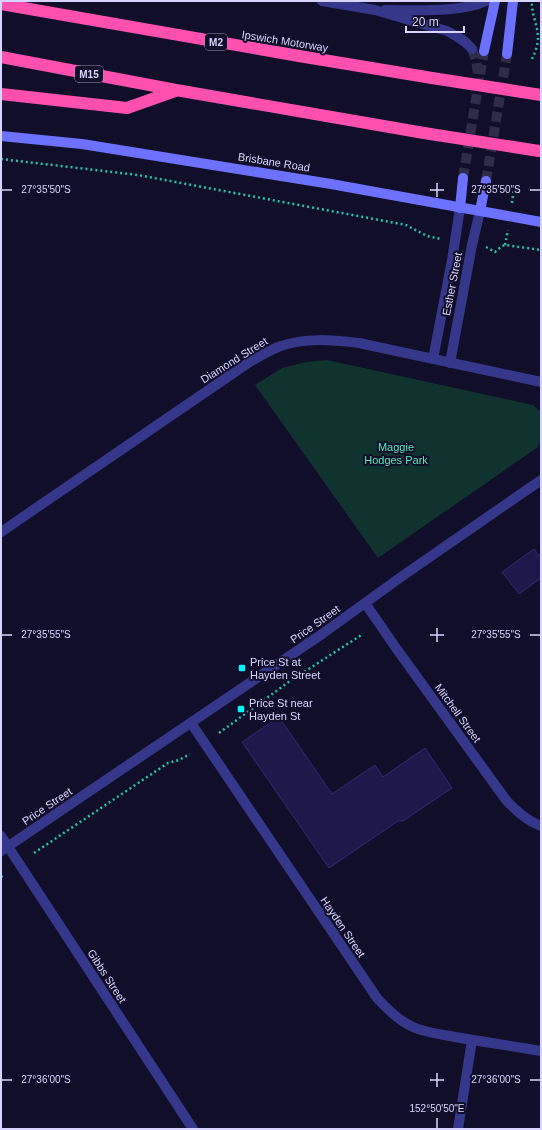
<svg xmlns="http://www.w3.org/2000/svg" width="542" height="1130" font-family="Arial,sans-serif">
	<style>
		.green { fill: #103330 }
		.building { fill: #1f184b; stroke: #332879 }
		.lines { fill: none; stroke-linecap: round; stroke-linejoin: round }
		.street-tunnel { stroke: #2f2c49; stroke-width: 10; stroke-dasharray: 10 5; stroke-linecap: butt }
		.secondary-tunnel { stroke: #2f2c49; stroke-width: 10; stroke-dasharray: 10 5; stroke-linecap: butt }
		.path { stroke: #25c3b0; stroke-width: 2.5; stroke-dasharray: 2 3; stroke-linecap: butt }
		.street { stroke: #35378b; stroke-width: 10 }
		.secondary { stroke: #6c72ff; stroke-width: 10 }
		.highway { stroke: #ff50af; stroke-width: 12 }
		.highway-bridge { stroke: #ff50af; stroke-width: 12 }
		.ticks { fill: none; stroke: #d7d5ff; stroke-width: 1.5 }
		.poi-dot { fill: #01f6ff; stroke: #110e29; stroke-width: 1.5 }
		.labels { text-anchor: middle; stroke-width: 4; stroke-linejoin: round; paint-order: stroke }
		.shield { fill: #110e29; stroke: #9c99bf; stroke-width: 1 }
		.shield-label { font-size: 10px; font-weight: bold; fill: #d7d5ff }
		.street-label { font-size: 11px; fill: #d7d5ff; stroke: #110e29 }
		.park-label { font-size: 11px; fill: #56eabc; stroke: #110e29 }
		.poi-label { font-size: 11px; fill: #d7d5ff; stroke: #110e29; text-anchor: start }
		.ticks-label { font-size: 10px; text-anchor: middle; fill: #d7d5ff; stroke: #110e29; stroke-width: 4; stroke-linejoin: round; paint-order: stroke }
	</style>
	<rect width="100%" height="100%" fill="#110e29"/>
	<polygon class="green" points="327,360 533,405 541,412 541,441 538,447 378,558 255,385 282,368 306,362"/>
	<g class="building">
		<polygon points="534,549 541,558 541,578 519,594 502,572"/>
		<polygon points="279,717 332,794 375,765 383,777 425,748 452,788 403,821 398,821 329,868 242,742"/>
	</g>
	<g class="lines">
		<polyline class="street-tunnel" points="472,49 476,59 479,82"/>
		<g class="secondary-tunnel">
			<polyline points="463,178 484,51"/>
			<polyline points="486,181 507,54"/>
		</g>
		<g class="path">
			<path d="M532 59C535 53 538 45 538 38 538 25 531 14 532 1"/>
			<polyline points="1,159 138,175 406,225 427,236 441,239"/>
			<polyline points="512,203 514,186"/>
			<polyline points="505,245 508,230"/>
			<polyline points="486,247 495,252 502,246 505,245 541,250"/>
			<polyline points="219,733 290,681 363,634"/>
			<polyline points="34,853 168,763 179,760 190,754"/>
			<polyline points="1,877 4,875"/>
		</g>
		<g class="street">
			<path d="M322 1 375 10 447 31C456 36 465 40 472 49"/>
			<path d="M385 10C413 10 461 13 486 1"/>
			<polyline points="433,359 452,260 460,208"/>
			<polyline points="450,363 472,245 480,211"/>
			<path d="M1 532 248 363C258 357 268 351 278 347 305 337 332 340 359 343L541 382"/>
			<path d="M365 603 396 648 506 800C516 811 527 821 541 826"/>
			<path d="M191 723 377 998C387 1009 399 1021 413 1027 426 1033 441 1034 455 1037 484 1042 512 1046 541 1051"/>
			<polyline points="1,836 193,1129"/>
			<polyline points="1,851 322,634 401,577 541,480"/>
			<polyline points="458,1129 472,1040"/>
		</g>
		<g class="secondary">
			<polyline points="484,51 495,1"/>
			<polyline points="507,54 513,1"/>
			<polyline points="1,136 82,144 331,184 541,222"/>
			<polyline points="460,208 463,178"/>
			<polyline points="480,211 486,181"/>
		</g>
		<g class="highway">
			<polyline points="1,4 299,56 432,78"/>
			<polyline points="1,57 176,90 424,133"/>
			<polyline points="1,94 127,108 175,91"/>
		</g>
		<g class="highway-bridge">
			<polyline points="432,78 541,95"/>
			<polyline points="424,133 539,151"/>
		</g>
	</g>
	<path class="ticks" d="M437 183V197M2 190H12M430 190H444M530 190H540M437 628V642M2 635H12M430 635H444M530 635H540M437 1073V1087M2 1080H12M430 1080H444M530 1080H540M437 1118V1128"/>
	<g class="poi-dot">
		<rect x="238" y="664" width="8" height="8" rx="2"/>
		<rect x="237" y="705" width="8" height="8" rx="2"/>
	</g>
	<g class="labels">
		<g class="shield">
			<rect x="205" y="34" width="22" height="16" rx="3"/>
			<rect x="75" y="66" width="28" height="16" rx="3"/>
		</g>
		<g class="shield-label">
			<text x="216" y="46">M2</text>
			<text x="89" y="78">M15</text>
		</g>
		<g class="street-label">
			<text transform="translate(285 41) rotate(9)" y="4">Ipswich Motorway</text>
			<text transform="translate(274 162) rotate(9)" y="4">Brisbane Road</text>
			<text transform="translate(452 284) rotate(-79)" y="4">Esther Street</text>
			<text transform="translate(234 360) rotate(-32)" y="4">Diamond Street</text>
			<text transform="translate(315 624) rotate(-35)" y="4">Price Street</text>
			<text transform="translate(458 713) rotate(54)" y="4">Mitchell Street</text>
			<text transform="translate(47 806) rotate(-34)" y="4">Price Street</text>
			<text transform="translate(343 927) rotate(56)" y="4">Hayden Street</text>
			<text transform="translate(107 976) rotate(57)" y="4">Gibbs Street</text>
		</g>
		<g class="park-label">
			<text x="396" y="451">Maggie<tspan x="396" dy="13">Hodges Park</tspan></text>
		</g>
		<g class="poi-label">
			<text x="250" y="666">Price St at<tspan x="250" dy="13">Hayden Street</tspan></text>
			<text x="249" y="707">Price St near<tspan x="249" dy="13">Hayden St</tspan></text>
		</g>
	</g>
	<g class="ticks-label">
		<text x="46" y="193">27°35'50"S</text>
		<text x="496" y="193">27°35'50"S</text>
		<text x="46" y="638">27°35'55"S</text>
		<text x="496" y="638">27°35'55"S</text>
		<text x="46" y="1083">27°36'00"S</text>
		<text x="496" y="1083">27°36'00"S</text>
		<text x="437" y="1112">152°50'50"E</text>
	</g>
	<rect width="542" height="1130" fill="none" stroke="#d7d5ff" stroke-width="4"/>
	<path d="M406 26v6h58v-6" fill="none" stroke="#d7d5ff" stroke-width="2"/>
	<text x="412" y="26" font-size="12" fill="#d7d5ff" stroke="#110e29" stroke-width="3" paint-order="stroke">20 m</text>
</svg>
